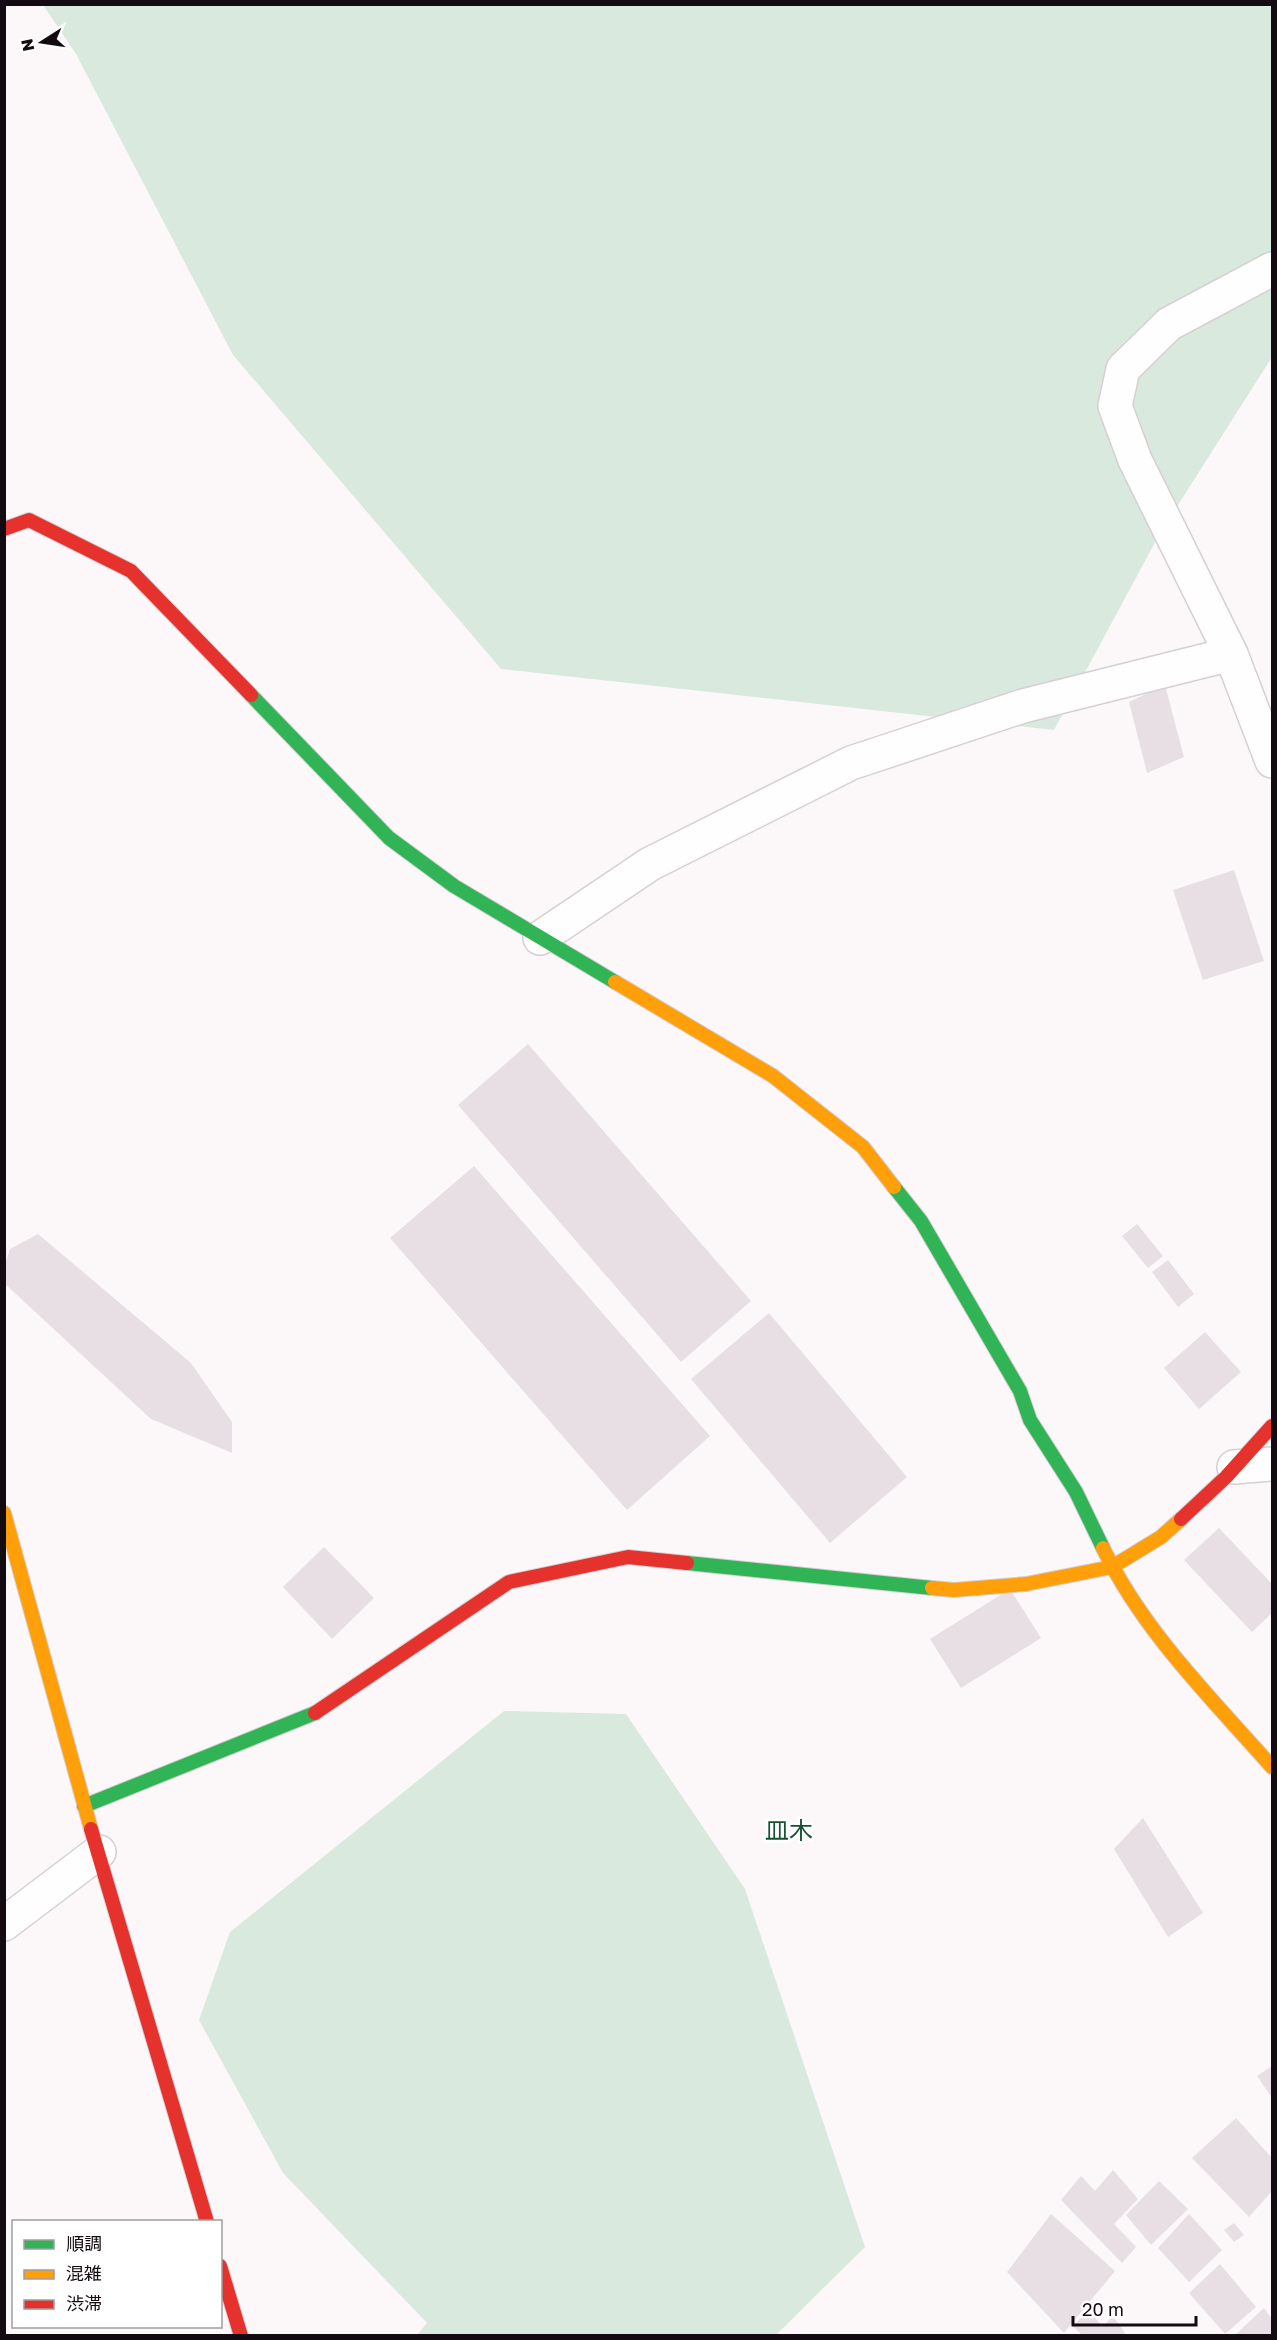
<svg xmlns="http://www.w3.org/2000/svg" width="1277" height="2340" font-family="'Golos Text','Noto Sans JP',sans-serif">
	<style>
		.green { fill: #d9e9de }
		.building { fill: #e7dfe3 }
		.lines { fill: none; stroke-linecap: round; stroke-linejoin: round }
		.street-casing { stroke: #d6cfd3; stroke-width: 36 }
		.fast-casing { stroke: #d6cfd3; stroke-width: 16 }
		.slow-casing { stroke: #d6cfd3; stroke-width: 16 }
		.jam-casing { stroke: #d6cfd3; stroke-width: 16 }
		.street { stroke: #fffefe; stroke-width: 33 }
		.fast { stroke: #30b455; stroke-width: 14 }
		.slow { stroke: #ff9f0a; stroke-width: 14 }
		.jam { stroke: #e5322d; stroke-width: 14 }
		.labels { text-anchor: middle; stroke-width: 6; stroke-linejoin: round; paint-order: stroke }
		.quarter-label { font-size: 24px; fill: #195233; stroke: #fff }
	</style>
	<rect width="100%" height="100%" fill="#fcf8fa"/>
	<g class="green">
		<polygon points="43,5 1272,5 1272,357 1159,535 1054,730 501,669 233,355 76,54"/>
		<polygon points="504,1711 626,1714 745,1889 865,2247 776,2335 417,2335 427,2323 283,2173 199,2020 230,1932"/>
	</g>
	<g class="building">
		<polygon points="1165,685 1184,757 1147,773 1129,702"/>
		<polygon points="1234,870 1264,961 1203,980 1173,890"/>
		<polygon points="528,1044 751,1301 681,1362 458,1105"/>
		<polygon points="474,1166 710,1436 627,1510 390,1238"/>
		<polygon points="1137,1224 1163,1256 1148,1268 1122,1236"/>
		<polygon points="38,1234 191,1363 232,1422 232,1453 151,1419 4,1283 4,1268 10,1249"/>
		<polygon points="1168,1260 1194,1294 1178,1307 1152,1272"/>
		<polygon points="769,1313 907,1477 830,1543 691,1379"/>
		<polygon points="1205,1332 1241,1372 1199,1409 1164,1368"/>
		<polygon points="1219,1528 1272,1584 1272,1613 1252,1632 1184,1560"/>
		<polygon points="324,1547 374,1598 332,1639 283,1587"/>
		<polygon points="1010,1589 1041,1638 961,1688 930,1639"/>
		<polygon points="1143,1818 1203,1913 1168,1937 1114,1849"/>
		<polygon points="1272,2066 1272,2098 1257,2076"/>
		<polygon points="1236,2118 1272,2158 1272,2191 1249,2217 1192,2158"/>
		<polygon points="1113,2170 1138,2199 1114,2224 1136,2247 1122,2263 1061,2200 1081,2176 1095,2191"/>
		<polygon points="1159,2181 1188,2209 1151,2245 1126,2215"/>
		<polygon points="1051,2214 1115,2271 1064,2333 1007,2272"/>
		<polygon points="1189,2214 1222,2250 1189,2282 1158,2248"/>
		<polygon points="1234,2223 1244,2235 1234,2242 1224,2230"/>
		<polygon points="1220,2264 1256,2307 1225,2334 1189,2293"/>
		<polygon points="1264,2308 1272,2319 1272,2336 1234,2336"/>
		<polygon points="1089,2309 1102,2327 1113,2316 1127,2336 1083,2336 1073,2326"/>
	</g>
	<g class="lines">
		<g class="street-casing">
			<g id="street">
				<polyline points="1272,269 1169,324 1123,369 1115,406 1135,460 1231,654 1272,761"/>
				<polyline points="540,938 650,864 851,763 1023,706 1231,654"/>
				<polyline points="1234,1467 1272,1464"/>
				<polyline points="4,1924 99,1852"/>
			</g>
		</g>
		<g class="fast-casing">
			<g id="fast">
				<polyline points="251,695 389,838 454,886 615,982"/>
				<polyline points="894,1187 921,1221 1020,1391 1030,1420 1076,1492 1103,1548"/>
				<polyline points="687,1563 932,1588"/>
				<polyline points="84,1806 315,1713"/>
			</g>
		</g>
		<g class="slow-casing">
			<g id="slow">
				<polyline points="615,982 773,1076 863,1147 894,1187"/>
				<polyline points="4,1513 91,1829"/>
				<path d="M1103 1548C1143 1631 1211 1698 1272 1767"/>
				<polyline points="932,1588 954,1590 1026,1584 1112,1567 1161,1537 1181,1519"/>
			</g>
		</g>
		<g class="jam-casing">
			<g id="jam">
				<polyline points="4,529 29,520 131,571 251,695"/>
				<polyline points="1181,1519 1226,1477 1272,1426"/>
				<polyline points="315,1713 509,1582 628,1557 687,1563"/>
				<polyline points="91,1829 207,2222"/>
				<polyline points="220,2266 241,2336"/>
			</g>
		</g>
		<use href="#street" class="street"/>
		<use href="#fast" class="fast"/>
		<use href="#slow" class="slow"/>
		<use href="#jam" class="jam"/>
	</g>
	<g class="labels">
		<g class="quarter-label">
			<text x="789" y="1839">皿木</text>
		</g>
	</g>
	<rect width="1277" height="2340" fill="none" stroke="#140a11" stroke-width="12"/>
	<rect x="12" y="2220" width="210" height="108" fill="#ffffff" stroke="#a19da0" stroke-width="1.5"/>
	<rect x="24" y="2240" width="30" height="9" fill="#30b455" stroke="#a19da0" stroke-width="1.5"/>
	<text x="66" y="2250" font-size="18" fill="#140a11">順調</text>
	<rect x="24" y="2270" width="30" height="9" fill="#ff9f0a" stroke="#a19da0" stroke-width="1.5"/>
	<text x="66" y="2280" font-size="18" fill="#140a11">混雑</text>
	<rect x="24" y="2300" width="30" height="9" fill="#e5322d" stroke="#a19da0" stroke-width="1.5"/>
	<text x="66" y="2310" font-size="18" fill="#140a11">渋滞</text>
	<g transform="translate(42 42) rotate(258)" stroke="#ffffff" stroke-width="4.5" paint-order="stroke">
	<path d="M0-4.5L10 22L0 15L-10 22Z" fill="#140a11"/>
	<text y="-9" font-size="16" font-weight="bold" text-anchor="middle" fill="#140a11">N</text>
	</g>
	<path d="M1073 2316v9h123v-9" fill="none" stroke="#140a11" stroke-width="3"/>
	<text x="1082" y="2316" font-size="18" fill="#140a11" stroke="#ffffff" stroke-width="4.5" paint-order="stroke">20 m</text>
</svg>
